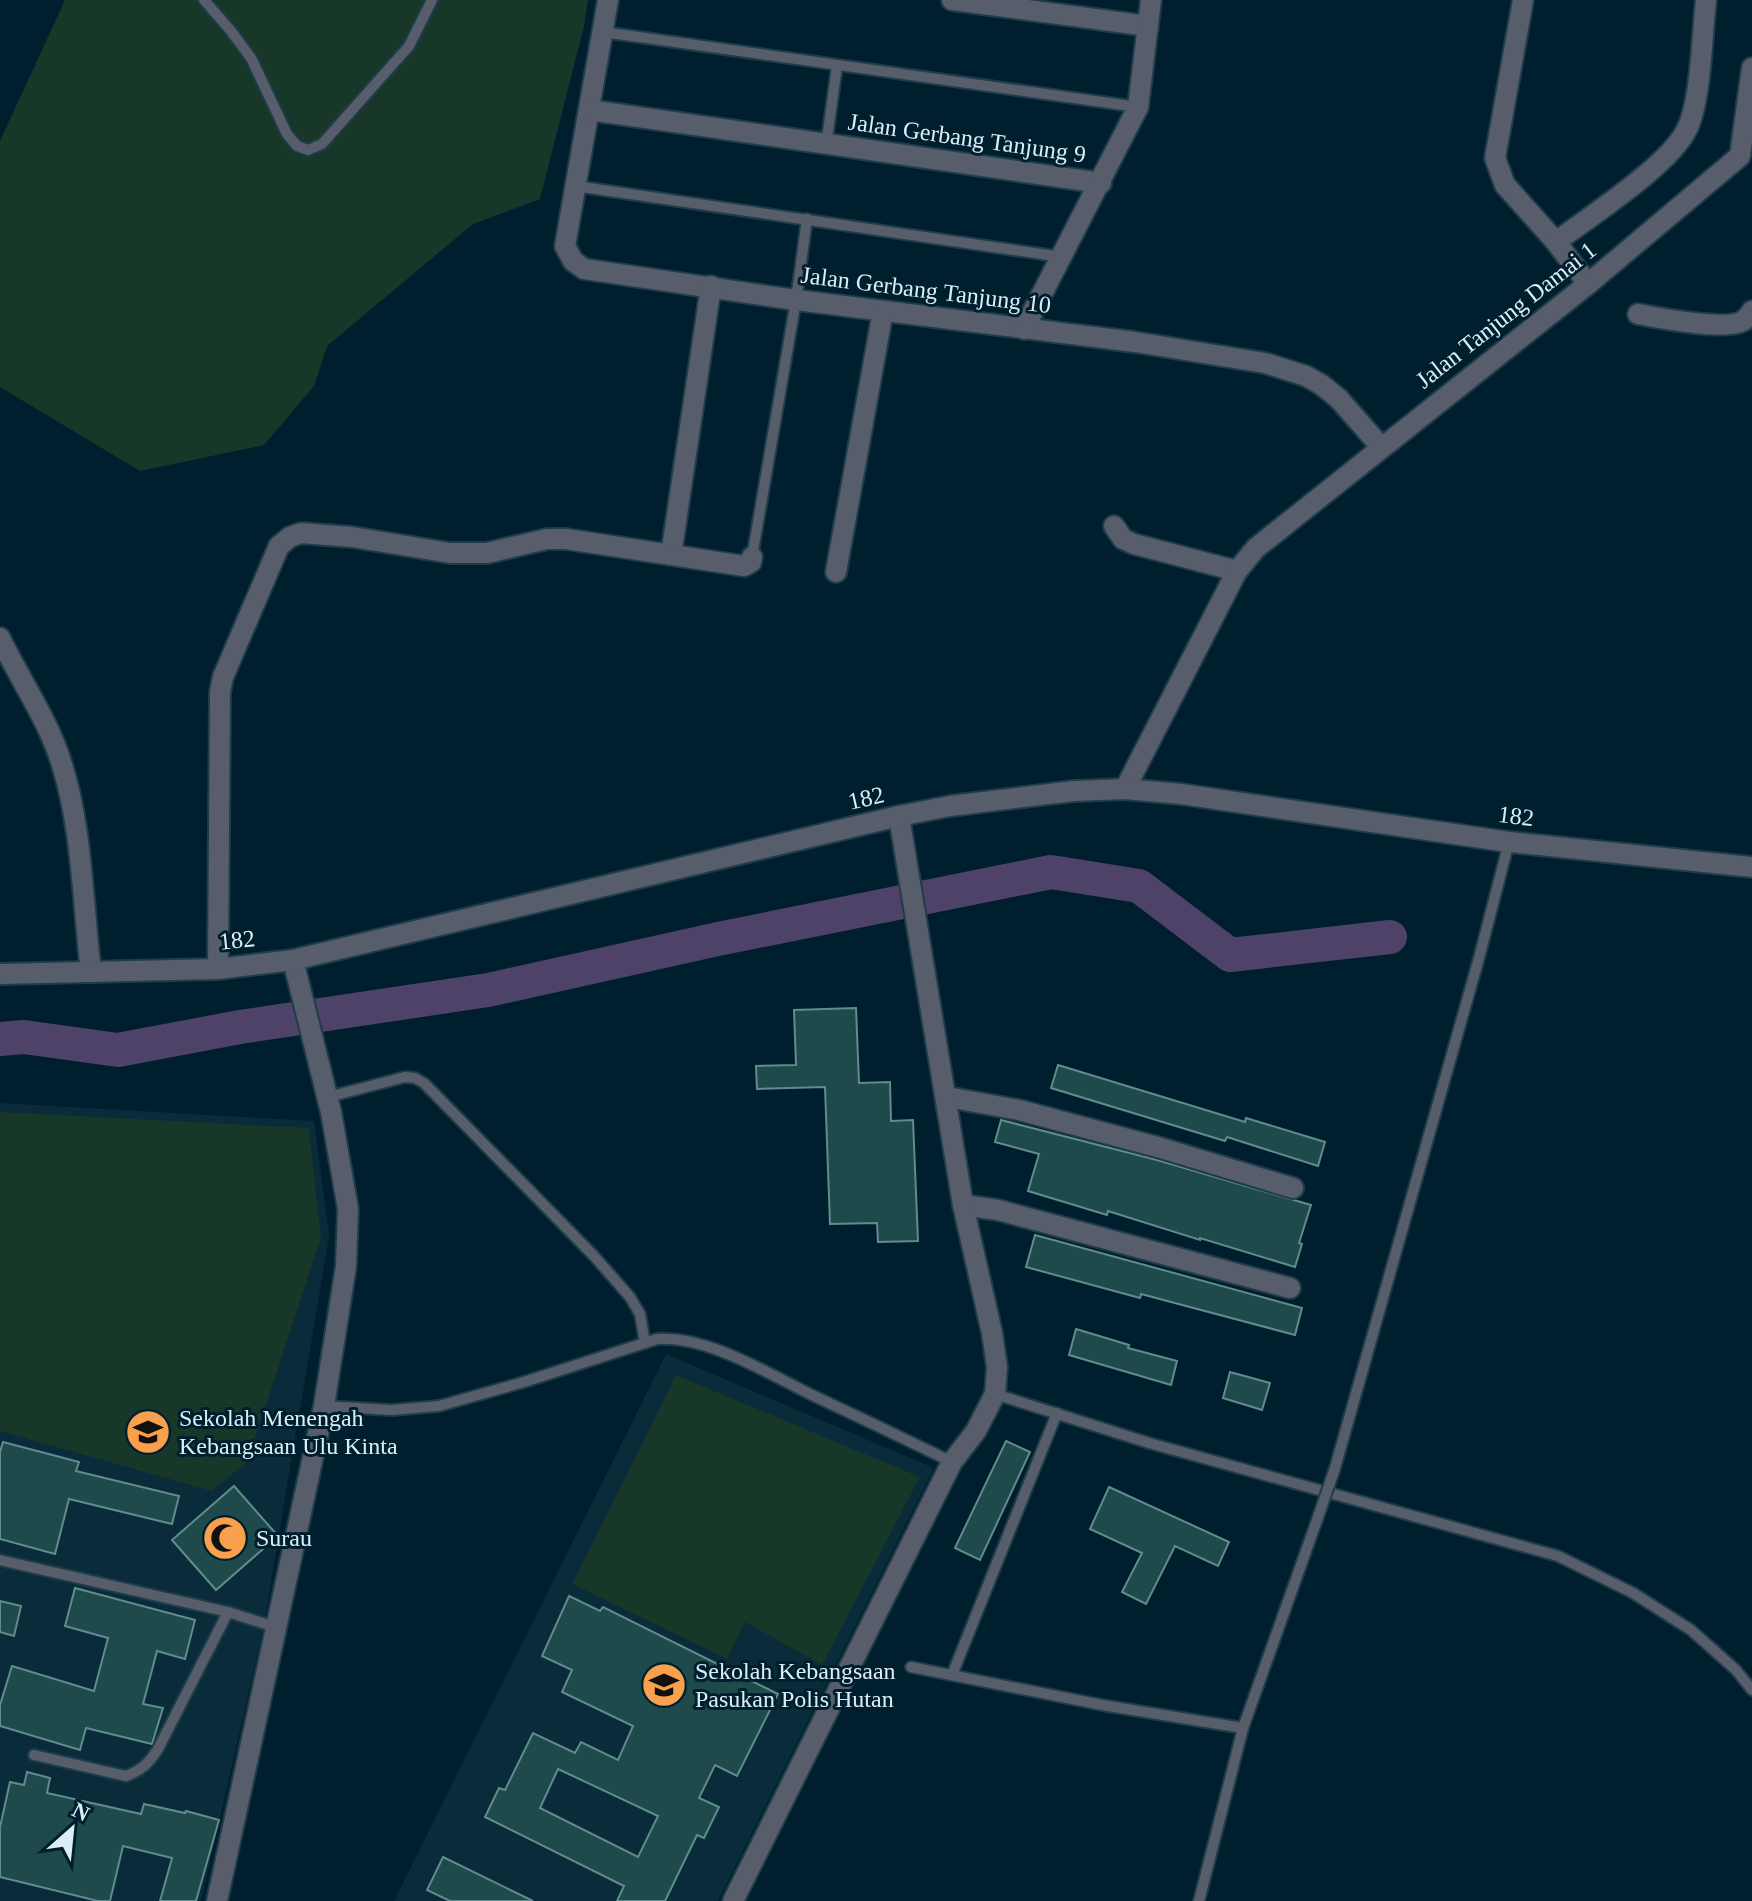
<svg xmlns="http://www.w3.org/2000/svg" width="1752" height="1901" font-family="'Times New Roman',serif">
	<style>
		.built { fill: #092b3a }
		.green { fill: #173729 }
		.lines { fill: none; stroke-linecap: round; stroke-linejoin: round }
		.river { stroke: #4f4269; stroke-width: 34 }
		.building { fill: #1e4a4b; stroke: #608c8d; stroke-width: 2; fill-rule: evenodd }
		.service-casing { stroke: #1f3c4a; stroke-width: 14 }
		.minor-casing { stroke: #1f3c4a; stroke-width: 24 }
		.tertiary-casing { stroke: #1f3c4a; stroke-width: 24 }
		.service { stroke: #575d6a; stroke-width: 10 }
		.minor { stroke: #575d6a; stroke-width: 20 }
		.tertiary { stroke: #575d6a; stroke-width: 20 }
		.service-bridge-casing { stroke: #1f3c4a; stroke-width: 14; stroke-linecap: butt }
		.service-bridge { stroke: #575d6a; stroke-width: 10 }
		.labels { text-anchor: middle; stroke-width: 6; stroke-linejoin: round; paint-order: stroke }
		.street-label { font-size: 24px; fill: #dbeef8; stroke: #001f2e }
		.poi-label { font-size: 24px; fill: #dbeef8; stroke: #001f2e; text-anchor: start }
	</style>
	<rect width="100%" height="100%" fill="#001f2e"/>
	<g class="built">
		<polygon points="0,1103 314,1121 329,1235 263,1630 201,1901 0,1901"/>
		<polygon points="666,1354 934,1468 718,1901 394,1901"/>
	</g>
	<g class="green">
		<polygon points="65,0 588,0 584,26 540,199 473,224 327,346 314,386 264,445 140,471 0,387 0,141"/>
		<polygon points="0,1112 309,1128 321,1238 247,1462 212,1491 0,1431"/>
		<polygon points="676,1375 920,1477 822,1665 745,1622 727,1659 572,1584"/>
	</g>
	<g class="lines">
		<polyline class="river" points="0,1039 24,1037 118,1050 240,1027 488,990 718,939 1051,872 1139,886 1230,955 1390,937"/>
	</g>
	<g class="building">
		<polygon points="856,1008 859,1083 890,1082 891,1121 913,1120 918,1241 878,1242 877,1223 830,1224 825,1087 757,1089 756,1066 796,1065 794,1010"/>
		<polygon points="1058,1065 1245,1122 1246,1118 1325,1142 1318,1166 1227,1137 1225,1141 1051,1088"/>
		<polygon points="1001,1120 1157,1160 1311,1205 1299,1243 1302,1244 1295,1267 1200,1238 1200,1240 1108,1211 1107,1215 1028,1191 1039,1154 995,1142"/>
		<polygon points="1035,1235 1302,1308 1295,1335 1141,1294 1140,1298 1026,1267"/>
		<polygon points="1076,1329 1129,1345 1128,1348 1177,1361 1171,1385 1069,1355"/>
		<polygon points="1230,1372 1270,1383 1262,1410 1223,1398"/>
		<polygon points="1006,1441 1030,1452 980,1560 955,1548"/>
		<polygon points="3,1442 79,1462 76,1471 179,1496 172,1524 69,1499 55,1554 0,1539 0,1452"/>
		<polygon points="234,1486 278,1536 216,1590 172,1540"/>
		<polygon points="1109,1487 1229,1542 1218,1566 1175,1546 1146,1604 1122,1592 1142,1553 1090,1529"/>
		<polygon points="75,1588 195,1620 185,1659 157,1651 143,1704 163,1708 152,1744 86,1728 80,1750 0,1726 0,1705 12,1666 94,1691 108,1638 65,1626"/>
		<path d="M569 1596 600 1611 603 1607 778 1694 737 1776 715 1765 699 1798 719 1807 704 1838 697 1835 665 1901H617L624 1886 485 1817 499 1788 505 1790 533 1733 575 1753 581 1742 618 1760 633 1726 562 1692 572 1670 542 1656ZM558 1769 658 1816 638 1857 540 1808Z"/>
		<polygon points="0,1601 21,1606 14,1636 0,1632"/>
		<polygon points="27,1772 50,1778 47,1793 141,1814 144,1804 185,1813 186,1811 219,1820 196,1901 160,1901 172,1858 123,1846 110,1901 98,1901 0,1877 0,1827 10,1782 24,1785"/>
		<polygon points="443,1857 533,1901 450,1901 427,1890"/>
	</g>
	<g class="lines">
		<g class="service-casing">
			<g id="service">
				<polyline points="204,0 231,31 251,58 287,134 297,146 308,150 322,144 409,46 432,0"/>
				<polyline points="603,32 1138,107"/>
				<polyline points="826,146 837,66"/>
				<polyline points="575,186 1062,257"/>
				<polyline points="752,557 796,300 807,219"/>
				<polyline points="328,1097 405,1077 415,1078 424,1083 594,1256 630,1297 640,1314 645,1343"/>
				<polyline points="995,1394 1149,1443 1558,1556 1633,1593 1691,1630 1736,1670 1752,1690"/>
				<path d="M324 1406 392 1410 439 1406 524 1382 657 1339C708 1336 767 1373 812 1395 859 1417 905 1439 952 1462"/>
				<polyline points="1335,1468 1479,958 1509,842"/>
				<polyline points="0,1560 228,1612 275,1627"/>
				<polyline points="911,1667 1102,1705 1243,1728"/>
				<polyline points="952,1675 1057,1413"/>
				<path d="M34 1755 126 1776C142 1770 149 1763 158 1749L228 1612"/>
				<polyline points="1199,1901 1243,1728 1317,1520"/>
			</g>
		</g>
		<g class="minor-casing">
			<g id="minor">
				<polyline points="608,0 565,246 573,261 584,269 796,300 1135,342 1265,363 1306,376 1322,385 1339,399 1381,447"/>
				<polyline points="952,0 1148,26"/>
				<polyline points="1523,0 1495,158 1505,185 1556,242 1588,284"/>
				<polyline points="589,110 1101,183"/>
				<path d="M1556 242C1590 216 1670 165 1687 129 1701 101 1702 34 1706 0"/>
				<path d="M1638 314C1658 318 1726 331 1743 321 1746 319 1750 314 1752 311"/>
				<polyline points="1024,329 1138,107 1151,0"/>
				<polyline points="1114,526 1123,539 1134,544 1237,571"/>
				<polyline points="671,555 711,286"/>
				<polyline points="836,572 883,311"/>
				<path d="M0 638C20 680 49 721 62 765 82 827 83 906 91 972"/>
				<polyline points="1125,789 1237,571 1256,548 1588,284 1740,156 1752,68"/>
				<polyline points="218,969 220,692 223,677 279,546 290,537 301,533 352,537 450,553 487,553 547,539 566,539 744,566 751,562 752,557"/>
				<polyline points="947,1097 1019,1110 1161,1148 1293,1188"/>
				<polyline points="963,1205 998,1210 1290,1288"/>
				<polyline points="217,1901 324,1406 346,1266 348,1209 331,1112 293,960"/>
				<polyline points="733,1901 952,1462 976,1431 995,1394 997,1367 992,1333 963,1205 899,816"/>
			</g>
		</g>
		<g class="tertiary-casing">
			<polyline id="tertiary" points="0,974 218,969 293,960 899,816 950,806 1074,791 1125,789 1181,794 1509,842 1752,867"/>
		</g>
		<use href="#service" class="service"/>
		<use href="#minor" class="minor"/>
		<use href="#tertiary" class="tertiary"/>
		<g class="service-bridge-casing">
			<polyline id="service-bridge" points="1317,1520 1335,1468"/>
		</g>
		<use href="#service-bridge" class="service-bridge"/>
	</g>
	<defs>
		<g id="school-disc" transform="scale(2.3)"><circle r="9.5" fill="#f8a04b" stroke="#001f2e"/><path d="M0-5L7-2L0 1L-7-2ZM-4 1L0 2.5L4 1V4Q0 6-4 4Z" fill="#111"/></g>
		<g id="mosque-disc" transform="scale(2.3)"><circle r="9.5" fill="#f8a04b" stroke="#001f2e"/><path d="M3.5-4.9A6 6 0 1 0 3.5 4.9A5 5 0 1 1 3.5-4.9Z" fill="#111"/></g>
	</defs>
	<g fill-rule="evenodd">
		<use href="#school-disc" x="148" y="1432"/>
		<use href="#mosque-disc" x="225" y="1538"/>
		<use href="#school-disc" x="664" y="1685"/>
	</g>
	<g class="labels">
		<g class="street-label">
			<text transform="translate(967 138) rotate(8)" y="8">Jalan Gerbang Tanjung 9</text>
			<text transform="translate(926 290) rotate(7)" y="8">Jalan Gerbang Tanjung 10</text>
			<text transform="translate(1506 315) rotate(-38)" y="8">Jalan Tanjung Damai 1</text>
			<text transform="translate(866 798) rotate(-13)" y="8">182</text>
			<text transform="translate(1516 816) rotate(7)" y="8">182</text>
			<text transform="translate(237 940) rotate(-6)" y="8">182</text>
		</g>
		<g class="poi-label">
			<text x="179" y="1426">Sekolah Menengah<tspan x="179" dy="28">Kebangsaan Ulu Kinta</tspan></text>
			<text x="256" y="1546">Surau</text>
			<text x="695" y="1679">Sekolah Kebangsaan<tspan x="695" dy="28">Pasukan Polis Hutan</tspan></text>
		</g>
	</g>
	<g transform="translate(72 1829) rotate(27)" stroke="#001f2e" stroke-width="6" paint-order="stroke">
	<path d="M0-6L14 30L0 20L-14 30Z" fill="#dbeef8"/>
	<text y="-12" font-size="22" font-weight="bold" text-anchor="middle" fill="#dbeef8">N</text>
	</g>
</svg>
